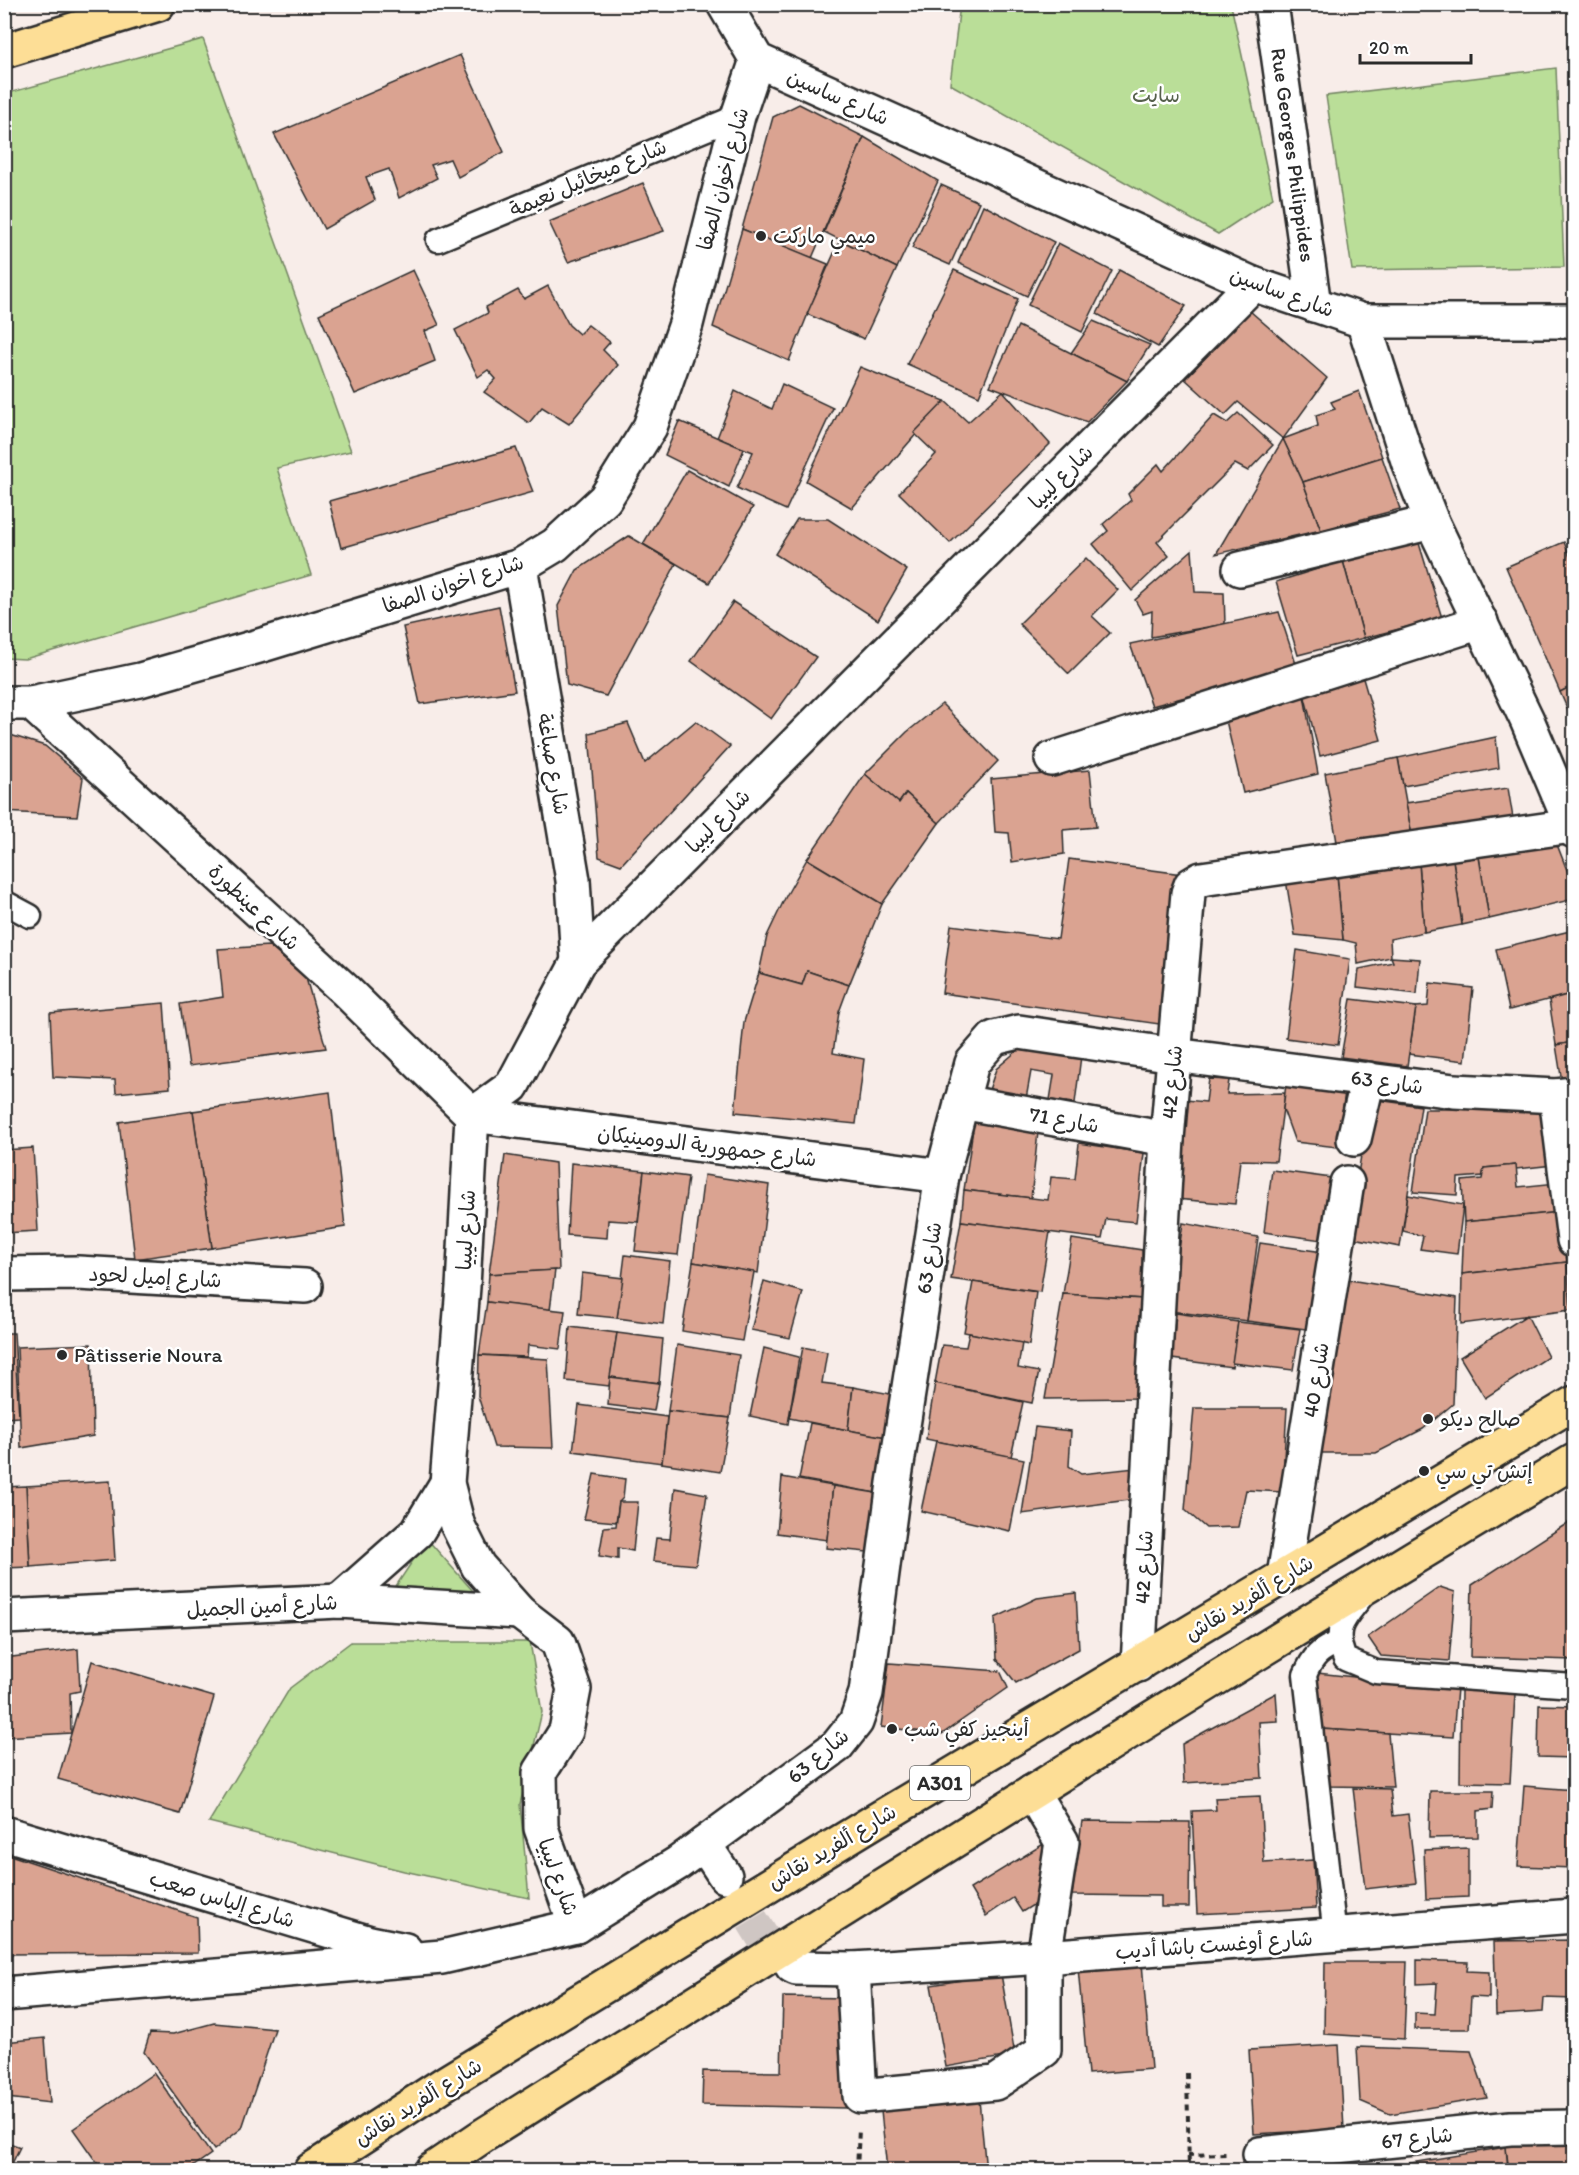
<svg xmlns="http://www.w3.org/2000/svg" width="1579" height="2175" font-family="Itim,'Playpen Sans Arabic',sans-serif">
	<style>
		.green { fill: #bade98; stroke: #728462; stroke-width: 1.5 }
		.building { fill: #daa391; stroke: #2b2b2b; stroke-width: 1.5 }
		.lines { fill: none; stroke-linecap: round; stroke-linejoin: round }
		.street-tunnel { stroke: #cfc6c3; stroke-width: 33; stroke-dasharray: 33 16; stroke-linecap: butt }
		.lane-casing { stroke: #2b2b2b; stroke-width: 27 }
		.street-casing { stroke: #2b2b2b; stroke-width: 38 }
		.secondary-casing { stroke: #2b2b2b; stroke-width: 38 }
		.highway-casing { stroke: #2b2b2b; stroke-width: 38 }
		.path { stroke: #2b2b2b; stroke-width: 4; stroke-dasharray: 6 4.5; stroke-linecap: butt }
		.lane { stroke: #fff; stroke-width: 22 }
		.street { stroke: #fff; stroke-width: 33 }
		.secondary { stroke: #fff; stroke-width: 33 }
		.highway { stroke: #fdde96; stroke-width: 33 }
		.poi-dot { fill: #2b2b2b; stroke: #fff; stroke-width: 2 }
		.labels { text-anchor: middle; stroke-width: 5; stroke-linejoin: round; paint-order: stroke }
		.shield { fill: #fff; stroke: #6b6b6b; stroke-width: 1.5 }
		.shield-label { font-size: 20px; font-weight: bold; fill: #2b2b2b }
		.park-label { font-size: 21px; fill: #56614c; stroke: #fff }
		.street-label { font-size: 21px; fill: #2b2b2b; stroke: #fff }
		.poi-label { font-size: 21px; fill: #2b2b2b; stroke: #fff; text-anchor: start }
	</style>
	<rect width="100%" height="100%" fill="#f8ede9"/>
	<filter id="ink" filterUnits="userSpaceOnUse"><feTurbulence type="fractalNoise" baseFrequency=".0167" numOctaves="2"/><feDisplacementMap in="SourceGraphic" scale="12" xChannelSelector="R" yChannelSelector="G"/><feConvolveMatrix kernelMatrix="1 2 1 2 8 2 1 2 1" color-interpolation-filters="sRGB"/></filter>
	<g filter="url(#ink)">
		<g class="green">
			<polygon points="960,5 1231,5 1273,198 1218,234 950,84"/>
			<polygon points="203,39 351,451 277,468 311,575 25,659 5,658 5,94"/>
			<polygon points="1556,68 1564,267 1352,270 1326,96"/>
			<polygon points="427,1539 473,1591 394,1589"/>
			<polygon points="351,1642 530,1642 542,1712 520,1804 529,1898 404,1871 209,1822 290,1688"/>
		</g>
		<g class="building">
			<polygon points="460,55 504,152 458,177 450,159 431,165 437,178 399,198 389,169 366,177 375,200 324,229 274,134"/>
			<polygon points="799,104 864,137 812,258 742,229 773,117"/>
			<polygon points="864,137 938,181 897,268 824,232"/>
			<polygon points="643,183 664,231 568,262 549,222"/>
			<polygon points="941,185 979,202 950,265 912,248"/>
			<polygon points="983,205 1054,242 1027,296 958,263"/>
			<polygon points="742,229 828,264 789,361 713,327"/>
			<polygon points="840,240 897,268 864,339 807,314"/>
			<polygon points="1058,243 1112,271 1082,332 1028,305"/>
			<polygon points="413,270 439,325 425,331 435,361 355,394 319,314"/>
			<polygon points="954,270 1018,299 979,396 907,364"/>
			<polygon points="1119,270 1186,306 1158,347 1097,314"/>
			<polygon points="548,286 569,325 579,334 588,325 610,342 603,350 618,365 569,424 542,407 529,423 484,392 496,379 488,370 478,377 455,330 488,313 486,307 518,290 524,299"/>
			<polygon points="1250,311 1327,378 1283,439 1238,402 1225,415 1185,379"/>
			<polygon points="1093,321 1150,345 1127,381 1071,353"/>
			<polygon points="1018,326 1071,353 1127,381 1087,422 990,386"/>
			<polygon points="860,367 945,401 852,508 806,481"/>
			<polygon points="782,384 833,408 786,510 737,488 753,452 717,438 735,391 772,409"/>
			<polygon points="1003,391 1050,444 950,543 899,493 936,454 914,433 945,401 968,422"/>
			<polygon points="1359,391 1382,457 1303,482 1283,439 1318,426 1316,415 1335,409 1331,402"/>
			<polygon points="1238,413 1273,445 1248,471 1235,464 1157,542 1169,556 1132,591 1093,544 1108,531 1103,524 1131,500 1128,494 1158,464 1163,471 1214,415 1227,423"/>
			<polygon points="679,421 744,449 729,487 665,455"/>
			<polygon points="1283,439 1303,482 1321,530 1216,554"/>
			<polygon points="516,448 533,492 341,548 329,501"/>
			<polygon points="1382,457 1400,509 1321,530 1303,482"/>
			<polygon points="687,470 753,507 709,583 643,544"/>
			<polygon points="797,519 828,519 907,570 878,620 775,554"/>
			<polygon points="629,536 676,564 606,696 567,685 558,606 577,570"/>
			<polygon points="1418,540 1442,618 1364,638 1343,561"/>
			<polygon points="1564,542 1574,567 1574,685 1560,692 1506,567"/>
			<polygon points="1192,550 1195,592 1224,593 1225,624 1151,637 1152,611 1143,614 1135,600"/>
			<polygon points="1086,558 1118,590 1092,616 1110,633 1069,674 1019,624"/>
			<polygon points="1343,561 1364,638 1298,655 1276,582"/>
			<polygon points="733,602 816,657 771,719 691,661"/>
			<polygon points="499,606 515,691 420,704 403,627"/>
			<polygon points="1279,612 1297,667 1152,706 1130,644"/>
			<polygon points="1362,675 1381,740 1320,756 1303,690"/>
			<polygon points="1574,685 1574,724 1560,692"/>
			<polygon points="1303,690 1318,774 1243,793 1224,712"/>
			<polygon points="942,704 998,761 939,823 906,793 899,803 865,774 907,732"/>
			<polygon points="696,721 730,746 621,865 599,857 589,733 628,723 645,763"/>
			<polygon points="4,733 45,746 83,778 77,816 4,812"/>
			<polygon points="1496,737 1499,768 1403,786 1398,758"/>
			<polygon points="1398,758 1412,835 1338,848 1325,773"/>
			<polygon points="1090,770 1096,827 1063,830 1064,854 1012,862 1009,833 995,832 991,779"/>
			<polygon points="865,774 899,803 906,793 939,823 882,904 807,859"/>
			<polygon points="1508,788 1514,824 1412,835 1406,803"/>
			<polygon points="1556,842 1574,888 1574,899 1489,919 1479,857"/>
			<polygon points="1479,857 1489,919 1462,925 1453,860"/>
			<polygon points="807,859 882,904 849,985 807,971 802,985 759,973 767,936 786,896"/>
			<polygon points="1069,859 1182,874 1166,1025 942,993 951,925 1058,939"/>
			<polygon points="1453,860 1462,925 1424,932 1419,863"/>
			<polygon points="1419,863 1424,932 1390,939 1391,957 1358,964 1356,943 1343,940 1337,875"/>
			<polygon points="1337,875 1343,940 1295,935 1286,880"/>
			<polygon points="1574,930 1574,993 1509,1010 1496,949"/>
			<polygon points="269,946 306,978 326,1048 189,1066 180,1004 223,997 218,949"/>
			<polygon points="1297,950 1350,959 1338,1045 1286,1038"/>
			<polygon points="1391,957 1420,959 1417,994 1357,987 1359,969 1393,962"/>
			<polygon points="807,971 849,985 839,1012 833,1053 864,1059 856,1124 735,1112 744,1022 759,973 802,985"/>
			<polygon points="1430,983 1473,988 1465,1061 1409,1054 1416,1007 1428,1006"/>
			<polygon points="1574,993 1574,1042 1556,1045 1549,1000"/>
			<polygon points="1351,999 1416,1007 1407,1066 1341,1057"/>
			<polygon points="164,1003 170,1088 116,1093 115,1080 53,1077 50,1013"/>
			<polygon points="1574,1042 1574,1080 1562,1082 1556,1045"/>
			<polygon points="1018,1050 1081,1056 1075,1103 1050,1100 1054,1075 1031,1071 1026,1099 988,1093 996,1069"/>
			<polygon points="1209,1079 1229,1080 1227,1094 1285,1093 1276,1161 1240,1160 1235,1204 1175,1199 1186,1100 1206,1102"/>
			<polygon points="1286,1084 1345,1092 1337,1147 1295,1142 1283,1109"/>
			<polygon points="330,1092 345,1227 212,1248 193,1111"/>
			<polygon points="1370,1099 1421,1106 1400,1247 1348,1237"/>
			<polygon points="1425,1109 1495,1109 1547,1113 1553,1165 1516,1169 1516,1165 1484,1168 1483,1176 1458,1178 1457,1195 1413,1192"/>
			<polygon points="193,1111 212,1248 135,1259 119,1122"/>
			<polygon points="974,1122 1038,1132 1031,1198 964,1190"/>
			<polygon points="1079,1143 1144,1153 1136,1222 1106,1219 1102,1239 961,1221 964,1190 1048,1200 1051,1177 1075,1179"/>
			<polygon points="33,1148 38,1231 4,1233 4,1150"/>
			<polygon points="505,1155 555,1163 559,1270 489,1274"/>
			<polygon points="571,1163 644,1171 638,1222 608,1220 607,1238 567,1235"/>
			<polygon points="1516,1165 1518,1187 1557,1183 1561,1212 1464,1222 1462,1181 1482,1179 1484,1168"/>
			<polygon points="1272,1170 1331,1178 1322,1240 1264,1232"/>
			<polygon points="644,1171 688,1177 678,1255 635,1251"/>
			<polygon points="704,1175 769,1185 758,1273 693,1262"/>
			<polygon points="1408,1195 1463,1205 1457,1254 1420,1249 1423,1236 1403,1231"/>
			<polygon points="1561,1212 1567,1262 1462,1274 1464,1222"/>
			<polygon points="961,1221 1050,1232 1040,1292 951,1279"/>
			<polygon points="1183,1223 1258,1237 1247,1321 1170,1311"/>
			<polygon points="1072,1239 1142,1250 1143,1299 1063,1294"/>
			<polygon points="1260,1243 1323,1252 1313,1330 1247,1321"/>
			<polygon points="625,1255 670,1261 663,1324 617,1318"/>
			<polygon points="693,1262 754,1272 742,1341 682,1331"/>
			<polygon points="1567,1262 1571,1310 1461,1324 1462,1274"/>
			<polygon points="555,1270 550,1310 487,1302 489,1274"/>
			<polygon points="582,1273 623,1278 617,1318 578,1314"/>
			<polygon points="1344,1279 1457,1298 1453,1404 1423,1429 1376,1453 1317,1453"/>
			<polygon points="764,1281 803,1292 790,1338 751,1330"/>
			<polygon points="973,1282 1036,1292 1029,1345 964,1332"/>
			<polygon points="1063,1294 1143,1299 1140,1398 1045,1399"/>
			<polygon points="487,1302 565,1311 560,1349 528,1345 527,1357 479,1355"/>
			<polygon points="1176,1313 1238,1322 1232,1367 1172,1359"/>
			<polygon points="1527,1315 1548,1357 1485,1398 1460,1357"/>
			<polygon points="1238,1322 1300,1329 1293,1370 1232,1363"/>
			<polygon points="570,1327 617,1333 609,1386 566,1381"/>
			<polygon points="4,1333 14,1333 19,1417 4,1418"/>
			<polygon points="617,1333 663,1339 659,1383 610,1377"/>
			<polygon points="969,1333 1022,1343 1018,1368 1039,1372 1032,1403 935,1383 942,1345 966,1347"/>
			<polygon points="91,1344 93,1436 21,1448 17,1347"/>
			<polygon points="677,1345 739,1355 730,1418 668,1411"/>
			<polygon points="803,1347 827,1352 822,1383 853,1387 848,1430 789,1418"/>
			<polygon points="764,1348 799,1357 788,1424 750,1416"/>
			<polygon points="479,1355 548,1359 553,1448 494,1447 478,1396"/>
			<polygon points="610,1377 659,1383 654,1411 608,1405"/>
			<polygon points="935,1383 1023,1402 1011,1457 926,1439"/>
			<polygon points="853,1387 891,1394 886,1437 848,1430"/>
			<polygon points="579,1405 667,1417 662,1463 573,1451"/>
			<polygon points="1194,1408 1287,1408 1282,1492 1246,1490 1238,1527 1206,1528 1185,1510"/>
			<polygon points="668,1411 730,1418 720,1472 662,1463"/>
			<polygon points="810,1423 886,1437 876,1493 799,1479"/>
			<polygon points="1035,1427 1071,1431 1069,1466 1081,1474 1135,1468 1136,1499 1022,1514"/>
			<polygon points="936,1441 1024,1459 1010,1531 921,1511"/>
			<polygon points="594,1474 625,1479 623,1498 619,1502 616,1522 584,1519"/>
			<polygon points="782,1477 833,1486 827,1540 777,1533"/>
			<polygon points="110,1481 115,1560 30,1567 26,1486"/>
			<polygon points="26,1486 30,1567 4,1568 4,1487"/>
			<polygon points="833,1486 876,1493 867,1552 826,1548"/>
			<polygon points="675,1488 707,1494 696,1565 653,1561 656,1538 670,1539"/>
			<polygon points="619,1502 638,1502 633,1551 618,1548 618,1559 599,1556 604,1527 616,1526"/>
			<polygon points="1574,1519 1574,1660 1470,1657 1472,1585"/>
			<polygon points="1440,1587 1455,1592 1449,1661 1381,1656 1368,1637"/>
			<polygon points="1076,1593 1079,1649 1016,1683 997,1659 995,1618 1037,1598"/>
			<polygon points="78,1649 80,1691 70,1693 71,1733 4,1737 4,1658"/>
			<polygon points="92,1661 214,1697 180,1814 58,1779"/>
			<polygon points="889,1663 1000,1671 1008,1688 942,1734 881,1727"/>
			<polygon points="1317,1673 1457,1688 1453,1737 1320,1729"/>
			<polygon points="1461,1690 1515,1694 1510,1783 1460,1782"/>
			<polygon points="1276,1693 1278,1721 1259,1722 1262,1778 1184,1783 1182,1744"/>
			<polygon points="1539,1705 1574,1706 1574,1758 1538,1757"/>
			<polygon points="1320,1729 1388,1733 1393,1787 1327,1786"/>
			<polygon points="1524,1786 1574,1790 1574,1868 1518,1866"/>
			<polygon points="1353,1788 1390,1789 1393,1816 1408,1814 1416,1883 1365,1889"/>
			<polygon points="1430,1791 1493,1791 1492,1809 1478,1811 1478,1837 1429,1838"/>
			<polygon points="1260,1796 1264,1863 1313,1860 1316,1908 1197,1914 1192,1811 1216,1810 1215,1798"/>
			<polygon points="1082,1821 1190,1822 1189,1907 1161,1907 1161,1896 1072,1895"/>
			<polygon points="1050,1840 1041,1900 1022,1912 1013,1898 986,1916 970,1889"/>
			<polygon points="1468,1848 1468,1897 1426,1899 1424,1850"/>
			<polygon points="4,1853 197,1917 198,1953 4,1954"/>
			<polygon points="1574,1940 1574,1999 1544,1998 1543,2012 1496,2015 1494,1941"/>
			<polygon points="1417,1960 1468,1962 1467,1971 1489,1972 1489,1998 1471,1997 1469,2029 1415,2029 1415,2013 1435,2014 1437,1983 1417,1984"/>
			<polygon points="1325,1962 1407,1962 1404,2039 1324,2034"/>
			<polygon points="1142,1963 1151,2069 1088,2074 1078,1968"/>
			<polygon points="1001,1974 1015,2055 946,2067 931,1985"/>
			<polygon points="783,1997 849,1998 846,2108 702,2105 703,2071 781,2072"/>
			<polygon points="214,2023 275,2029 242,2128 214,2150 144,2052 150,2033 173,2034"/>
			<polygon points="45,2038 50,2103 7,2098 4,2042"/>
			<polygon points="1339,2045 1344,2129 1254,2134 1249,2050"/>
			<polygon points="1357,2047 1471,2051 1487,2098 1390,2114 1360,2101"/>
			<polygon points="154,2073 211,2154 188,2170 102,2170 73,2129"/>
			<polygon points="979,2100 986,2170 887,2170 881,2111"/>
			<polygon points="1574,2133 1574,2170 1509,2170 1504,2135"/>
			<polygon points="4,2141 20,2147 9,2170 4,2170"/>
			<polygon points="1506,2147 1508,2170 1369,2170"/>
		</g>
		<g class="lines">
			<polyline class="street-tunnel" points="726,1878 768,1946 792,1966"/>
			<g class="lane-casing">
				<g id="lane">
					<polyline points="438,240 738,116"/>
					<polyline points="4,902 30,916"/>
					<path d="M1363 1595C1344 1620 1332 1627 1345 1659L1376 1672 1574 1686"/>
					<path d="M1335 1936 1305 1675C1312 1658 1320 1648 1339 1643"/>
				</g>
			</g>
			<g class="street-casing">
				<g id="street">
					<polyline points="520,566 573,880 578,962"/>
					<polyline points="1240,569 1432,522"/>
					<polyline points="31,703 345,990 472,1115"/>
					<polyline points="1052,759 1481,622"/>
					<polyline points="1556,1096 1574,1240"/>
					<polyline points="961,1102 1167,1139"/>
					<polyline points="472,1115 512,1086 578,962 1253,284"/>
					<polyline points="472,1115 463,1287 447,1483 458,1526 478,1566 519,1612 558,1642 574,1689 566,1731 540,1772 541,1828 576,1926"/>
					<polyline points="472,1115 942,1176"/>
					<polyline points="1354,1139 1368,1079"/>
					<polyline points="4,1274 78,1273 305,1286"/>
					<polyline points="1284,1576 1347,1183"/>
					<polyline points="339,1601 417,1532 447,1483"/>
					<polyline points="4,1617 339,1601 519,1612"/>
					<polyline points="1138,1665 1167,1139 1188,893 1191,885 1201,879 1572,826"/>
					<polyline points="4,1833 370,1943 405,1950"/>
					<polyline points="704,1844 725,1876"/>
					<polyline points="792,1966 796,1968 853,1969 1044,1957 1574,1916"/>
					<polyline points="853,1969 860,2096 995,2083 1044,2050 1044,1957 1062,1842 1032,1792"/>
					<polyline points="4,1994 442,1957 576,1926 678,1863 837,1746 856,1722 866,1693 894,1483 942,1176 972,1063 994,1038 1019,1032 1174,1055 1454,1091 1556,1096 1574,1094"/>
					<polyline points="1260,2154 1511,2128 1574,2127"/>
				</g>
			</g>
			<g class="secondary-casing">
				<g id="secondary">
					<polyline points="724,4 757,60 1253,284 1363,321 1574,321"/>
					<polyline points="1271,4 1314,305"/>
					<polyline points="1363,321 1409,464 1432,522 1527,720 1574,831"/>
					<polyline points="4,703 31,703 140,680 259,646 520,566 555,545 605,499 650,427 686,324 738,116 757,60"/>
				</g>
			</g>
			<g class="highway-casing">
				<g id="highway">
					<polyline points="4,51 158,4"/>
					<polyline points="311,2170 447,2082 873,1822 1574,1403"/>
					<path d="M432 2170 484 2135C846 1908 1208 1680 1574 1461"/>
				</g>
			</g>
			<g class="path">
				<polyline points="1187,2073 1189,2170"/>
				<polyline points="1188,2155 1227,2154"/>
				<polyline points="857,2170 859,2129"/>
			</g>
			<use href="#lane" class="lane"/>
			<use href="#street" class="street"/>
			<use href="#secondary" class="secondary"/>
			<use href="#highway" class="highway"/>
		</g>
	</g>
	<g class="poi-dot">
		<circle cx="761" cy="236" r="6"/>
		<circle cx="62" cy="1355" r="6"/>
		<circle cx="1428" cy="1419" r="6"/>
		<circle cx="1424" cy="1471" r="6"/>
		<circle cx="892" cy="1729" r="6"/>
	</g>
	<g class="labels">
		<rect class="shield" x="910" y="1766" width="60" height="34" rx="4.5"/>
		<g class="shield-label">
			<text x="940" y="1790">A301</text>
		</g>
		<g class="park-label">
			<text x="1156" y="102">سايت</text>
		</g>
		<g class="street-label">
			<text transform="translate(838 97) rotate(24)" y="7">شارع ساسين</text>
			<text transform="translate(1293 155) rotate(82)" y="7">Rue Georges Philippides</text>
			<text transform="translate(588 178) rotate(-23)" y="7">شارع ميخائيل نعيمة</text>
			<text transform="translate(723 179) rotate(-75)" y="7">شارع اخوان الصفا</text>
			<text transform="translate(1282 292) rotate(20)" y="7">شارع ساسين</text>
			<text transform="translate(1061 477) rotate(-45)" y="7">شارع ليبيا</text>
			<text transform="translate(453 584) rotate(-18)" y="7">شارع اخوان الصفا</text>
			<text transform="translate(553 764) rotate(80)" y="7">شارع صباغة</text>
			<text transform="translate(718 821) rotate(-45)" y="7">شارع ليبيا</text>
			<text transform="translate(254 907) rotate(43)" y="7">شارع عينطورة</text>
			<text transform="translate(1172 1082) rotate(-85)" y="7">شارع 42</text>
			<text transform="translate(1387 1082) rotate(8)" y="7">شارع 63</text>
			<text transform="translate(1064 1120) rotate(10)" y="7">شارع 71</text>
			<text transform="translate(707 1146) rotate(7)" y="7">شارع جمهورية الدومينيكان</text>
			<text transform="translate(466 1230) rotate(-87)" y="7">شارع ليبيا</text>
			<text transform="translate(929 1258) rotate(-81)" y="7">شارع 63</text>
			<text transform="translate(155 1277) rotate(3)" y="7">شارع إميل لحود</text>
			<text transform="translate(1316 1380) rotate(-81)" y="7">شارع 40</text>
			<text transform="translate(1144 1567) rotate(-87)" y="7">شارع 42</text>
			<text transform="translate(1249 1598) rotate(-31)" y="7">شارع ألفريد نقاش</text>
			<text transform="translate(262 1606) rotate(-3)" y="7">شارع أمين الجميل</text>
			<text transform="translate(818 1756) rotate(-40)" y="7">شارع 63</text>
			<text transform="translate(832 1847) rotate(-31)" y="7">شارع ألفريد نقاش</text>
			<text transform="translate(558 1877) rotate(70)" y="7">شارع ليبيا</text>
			<text transform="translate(222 1899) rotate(17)" y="7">شارع إلياس صعب</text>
			<text transform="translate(1214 1945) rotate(-4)" y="7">شارع أوغست باشا أديب</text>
			<text transform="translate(418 2102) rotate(-32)" y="7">شارع ألفريد نقاش</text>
			<text transform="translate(1417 2138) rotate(-6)" y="7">شارع 67</text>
		</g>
		<g class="poi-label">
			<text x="773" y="243">ميمي ماركت</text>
			<text x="74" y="1362">Pâtisserie Noura</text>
			<text x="1440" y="1426">صالح ديكو</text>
			<text x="1436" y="1478">إتش تي سي</text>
			<text x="904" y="1736">أينجيز كفي شب</text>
		</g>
	</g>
	<rect width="1579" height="2175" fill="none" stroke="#fff" stroke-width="24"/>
	<rect x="12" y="12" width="1555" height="2151" fill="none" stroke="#2b2b2b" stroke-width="2" filter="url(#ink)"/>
	<path d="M1360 54v9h111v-9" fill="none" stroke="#2b2b2b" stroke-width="3"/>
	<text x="1369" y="54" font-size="18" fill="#2b2b2b" stroke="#ffffff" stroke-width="4.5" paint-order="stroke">20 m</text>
</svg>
